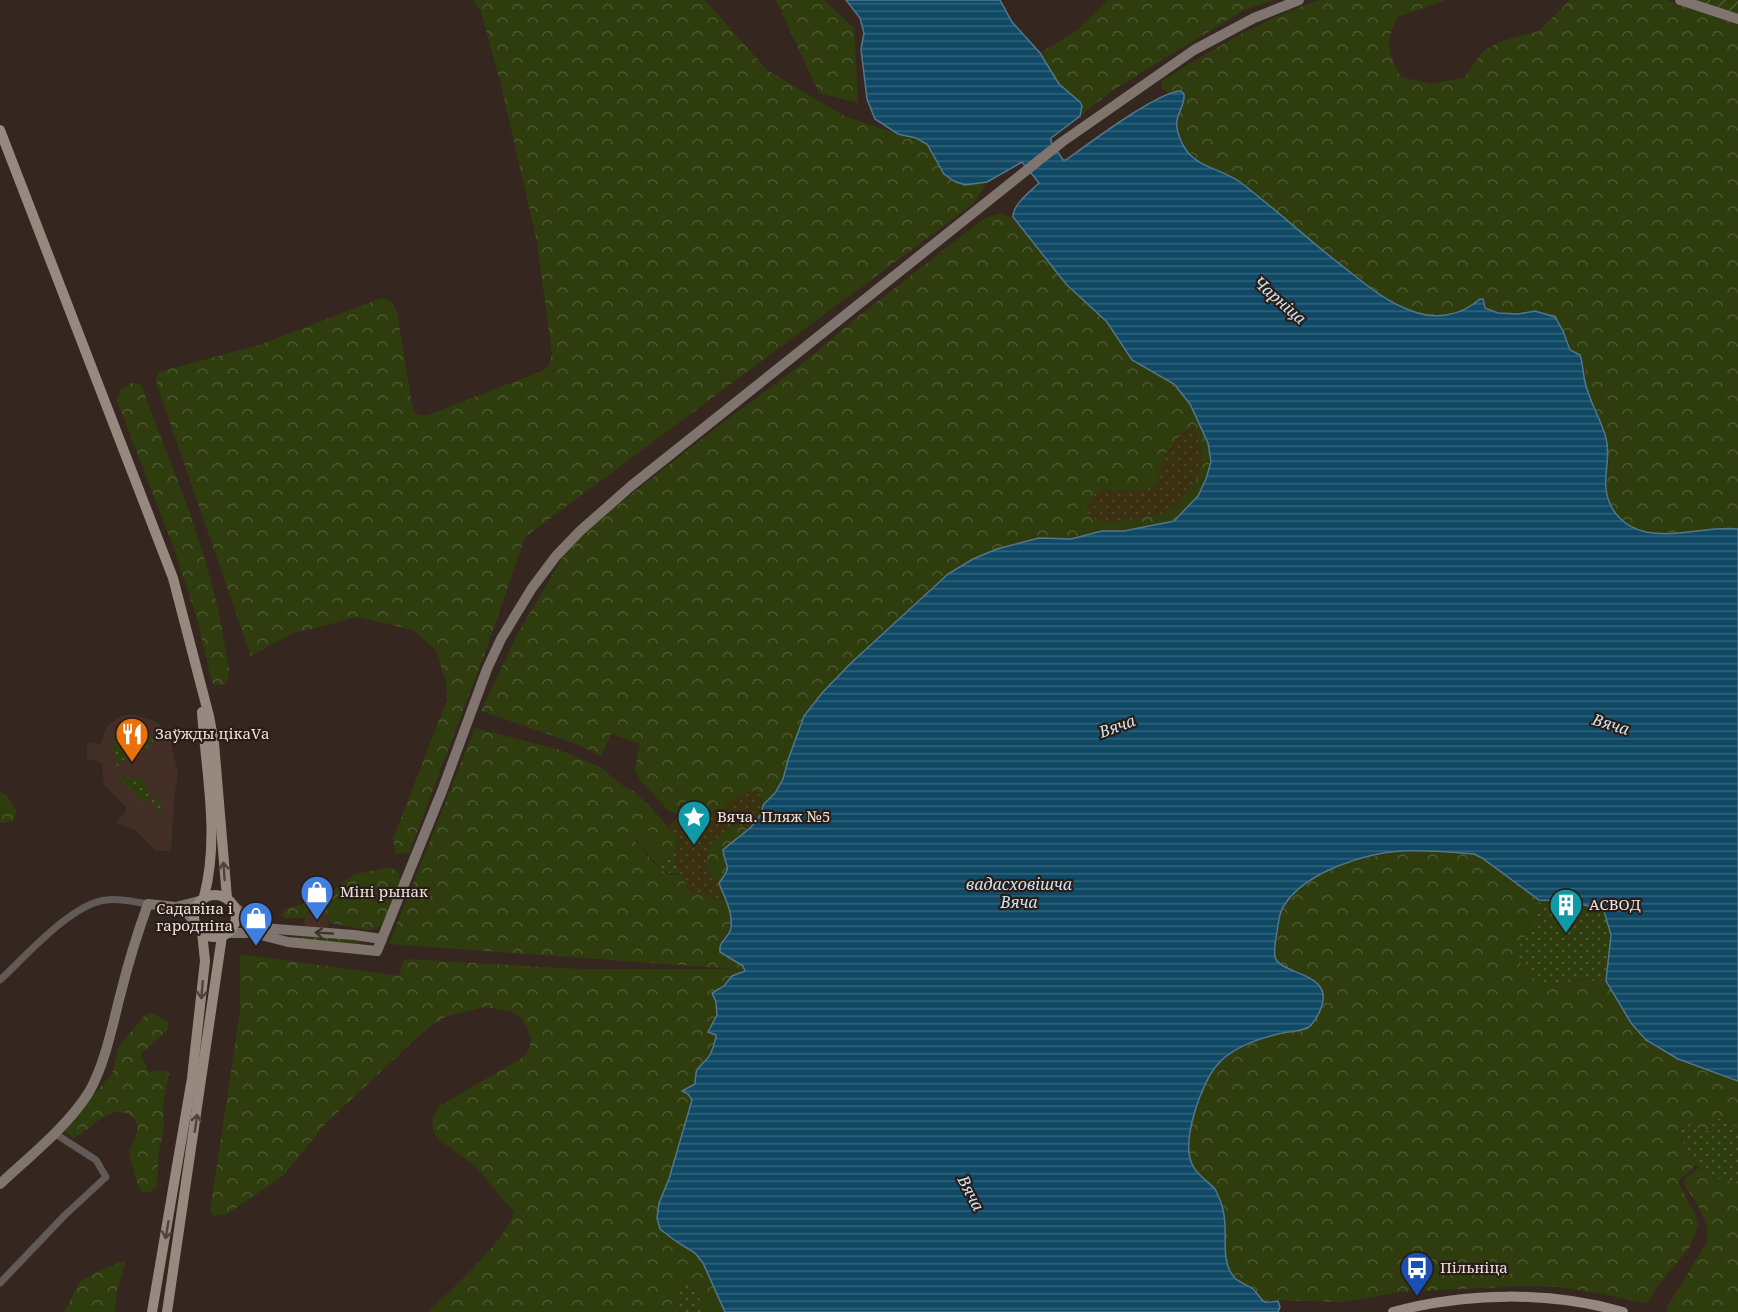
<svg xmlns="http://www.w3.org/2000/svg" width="1738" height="1312" font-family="'Noto Serif',serif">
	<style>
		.built { fill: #432f26 }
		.grass { fill: url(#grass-dots) }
		.forest { fill: url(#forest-crowns); fill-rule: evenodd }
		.sand { fill: url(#sand-dots) }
		.garden { fill: url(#garden-furrows) }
		.pitch { fill: #2f3c0e }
		.water { fill: url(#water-rules); stroke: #52778a; stroke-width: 1.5 }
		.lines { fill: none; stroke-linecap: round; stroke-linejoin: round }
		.street { stroke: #615a56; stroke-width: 7 }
		.secondary { stroke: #7f756e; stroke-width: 10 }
		.primary { stroke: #968980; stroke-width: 10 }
		.oneway { stroke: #50433c }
		.oneway2 { stroke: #3f332d }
		.labels { text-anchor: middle; stroke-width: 4.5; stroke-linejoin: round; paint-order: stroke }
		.poi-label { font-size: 15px; fill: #ebe1dd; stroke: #2a1d17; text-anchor: start }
		.water-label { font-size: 16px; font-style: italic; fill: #cae1ef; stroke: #2a1d17 }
	</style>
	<defs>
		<pattern id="grass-dots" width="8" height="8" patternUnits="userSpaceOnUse" patternTransform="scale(1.5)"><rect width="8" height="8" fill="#2f3c0e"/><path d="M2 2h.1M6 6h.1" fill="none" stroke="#4d5831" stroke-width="1.8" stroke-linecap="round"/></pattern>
		<pattern id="forest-crowns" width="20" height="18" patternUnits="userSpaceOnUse" patternTransform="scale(1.5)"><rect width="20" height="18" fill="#2f3c0e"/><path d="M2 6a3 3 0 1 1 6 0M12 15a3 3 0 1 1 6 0" fill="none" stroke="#4d5831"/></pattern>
		<pattern id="sand-dots" width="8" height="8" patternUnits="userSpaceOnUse" patternTransform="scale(1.5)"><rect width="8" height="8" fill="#3a3111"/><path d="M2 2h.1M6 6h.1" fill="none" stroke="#4d4528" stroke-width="1.8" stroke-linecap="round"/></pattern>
		<pattern id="garden-furrows" width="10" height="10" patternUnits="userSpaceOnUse" patternTransform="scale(1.5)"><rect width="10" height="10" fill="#2f3c0e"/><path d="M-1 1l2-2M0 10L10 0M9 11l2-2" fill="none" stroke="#4d5831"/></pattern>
		<pattern id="water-rules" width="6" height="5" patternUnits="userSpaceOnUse" patternTransform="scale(1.5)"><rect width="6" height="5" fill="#104966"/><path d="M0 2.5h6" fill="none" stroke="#33637b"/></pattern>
	</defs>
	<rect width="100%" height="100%" fill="#352720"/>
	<g class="built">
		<polygon points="126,715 135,715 152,720 160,725 170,739 178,774 174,797 171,851 156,851 135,830 116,823 126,811 126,807 104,785 102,763 87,759 87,743 101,744 107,726 120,717"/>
		<polygon points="309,912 327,913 329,930 304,929 305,918"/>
	</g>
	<g class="grass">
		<path d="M129 721 142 723 154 739 152 743 133 759 126 757 117 767C114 747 105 730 129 721Z"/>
		<polygon points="120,771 128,779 135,775 144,782 148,793 161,807 161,818 158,817 157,807 147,797 146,805 121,780"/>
		<path d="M676 849C674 860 674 865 682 873 669 875 664 872 656 863L668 852Z"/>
		<path d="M1539 900 1568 901 1601 909C1616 922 1608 961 1606 981 1573 969 1550 1004 1520 964 1508 948 1541 920 1539 900Z"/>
		<polygon points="297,936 358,940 361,944 291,938"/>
		<path d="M1723 1118 1738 1128V1181C1734 1181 1727 1182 1723 1181 1702 1176 1684 1153 1680 1132L1684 1126 1690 1124 1702 1131H1707L1717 1119Z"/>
		<polygon points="685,1282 693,1287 707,1312 680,1312 676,1292 679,1283"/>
	</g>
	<g class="forest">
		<polygon points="473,0 705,0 767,70 844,116 898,134 916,138 927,144 954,181 964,185 987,182 973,204 525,537 486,650 409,853 396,854 393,839 447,700 447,685 436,650 413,630 358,617 291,634 251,656 157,385 156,378 159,372 259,345 382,298 390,301 397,312 413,410 419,415 428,415 542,371 549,366 552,354 537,242 501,85 481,11"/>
		<polygon points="776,0 824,0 854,28 858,103 819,93"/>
		<polygon points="1108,0 1275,0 1244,10 1113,90 1080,116 1082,111 1080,102 1059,84 1040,53 1077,30"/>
		<path d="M1319 0H1446L1398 17C1384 44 1388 52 1401 77L1431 84 1465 77 1482 52 1499 42 1539 31 1570 0H1666L1738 24V529L1728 528 1676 534 1647 532 1626 526 1612 509 1606 488 1609 459 1596 411 1585 383V370L1580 355 1570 350 1563 331 1535 311C1517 314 1502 314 1485 308L1483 299H1480L1470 308 1455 314 1434 316 1413 312 1388 301 1313 244 1238 181 1204 164 1187 150 1179 135 1176 121 1182 109 1176 91 1170 93 1161 88 1162 81C1213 49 1262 19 1319 0Z"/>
		<path d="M1001 213 1012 218 1065 284 1107 322 1132 360 1174 384 1190 404 1208 443 1211 462 1206 479 1198 496 1174 520 1124 531H1102L1071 539 1039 538 997 549 973 559 948 574 851 663 822 693 788 760 783 779 775 793 763 805 759 793 755 791C740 793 731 800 721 810L680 815 669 811 640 780 635 770 640 744 611 734 601 756 577 744 481 711 518 633 573 540 725 421 802 364 855 319 985 218ZM1194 429 1197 437 1199 475 1177 505 1162 513 1120 522H1104L1091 518 1089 501C1104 480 1122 495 1143 490 1147 489 1152 486 1156 484L1166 453Z"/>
		<path d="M131 383H137L141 385C173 471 211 556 225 647 226 656 231 669 228 678 226 685 219 686 213 684L211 678 196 615 174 549 117 400 120 390Z"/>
		<path d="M475 728 557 749 600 767 623 786 632 790 649 805 677 838 676 849 668 852 646 828 634 840C642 848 660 873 671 875 675 875 678 874 682 873L687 888 691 892 727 902C731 917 733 929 721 941L743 966 745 972 732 976 712 995C718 1006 718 1014 711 1024L716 1037 707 1060 698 1066 694 1076 695 1084 689 1086 684 1093 688 1094 692 1100 669 1179 659 1203 677 1242 695 1253 703 1263 725 1312H707C700 1300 695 1280 679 1283L676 1292 680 1312H428C446 1295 513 1233 514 1211 499 1198 490 1181 476 1167 466 1156 442 1146 435 1134 430 1124 433 1116 438 1107L522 1058 529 1050 531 1039 527 1027 521 1018 513 1012 485 1007 445 1017 423 1032 326 1123 283 1176 227 1214 214 1216 210 1211 240 1012V954L399 976 404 959 580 969H735L389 944Z"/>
		<polygon points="0,792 6,795 16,810 14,820 4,823 0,822"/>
		<path d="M737 825 747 828 743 835 723 850 727 863V874L719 883C692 864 713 833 737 825Z"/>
		<path d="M1401 851 1474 854 1482 858 1539 900C1542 929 1498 948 1530 975 1554 995 1580 972 1606 981 1617 1001 1627 1023 1645 1039 1670 1061 1707 1070 1738 1081V1128L1723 1118 1717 1119 1707 1131H1702L1690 1124 1684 1126 1680 1132 1682 1142 1696 1165 1680 1179 1679 1184 1695 1214 1698 1226 1689 1248 1656 1288 1647 1304 1602 1294 1560 1287 1524 1286 1401 1292 1342 1302 1272 1300 1265 1302C1260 1298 1258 1293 1253 1289 1247 1285 1238 1282 1234 1277 1219 1259 1229 1230 1223 1210 1221 1203 1218 1194 1214 1189 1207 1180 1197 1175 1192 1165 1186 1151 1191 1133 1193 1120 1206 1052 1249 1040 1309 1027L1315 981C1310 978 1305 974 1300 972 1292 968 1284 968 1278 962 1272 955 1275 944 1277 936 1278 926 1278 917 1282 908 1299 870 1364 858 1401 851Z"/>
		<polygon points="390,867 399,873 400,882 386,922 377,928 369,930 330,923 327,913 309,912 305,918 285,918 282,915 284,909 322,899 353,875"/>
		<path d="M151 1013 169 1022 167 1031 143 1052 141 1056 149 1072 165 1070 169 1074 163 1104 164 1128 159 1151 157 1185 152 1191 145 1193C142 1191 141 1191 139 1187 137 1185 129 1154 129 1152 131 1145 136 1138 137 1130 140 1116 124 1109 112 1113 98 1118 87 1132 73 1138L64 1131V1127L112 1074 119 1046 146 1014Z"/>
		<path d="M1699 1168 1723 1181H1738V1312H1668L1666 1309 1707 1242C1711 1221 1695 1201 1684 1185L1685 1179Z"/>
		<polygon points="126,1260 117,1291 115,1312 64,1312 80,1282 101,1270"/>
	</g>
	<g class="sand">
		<path d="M1189 428 1194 429 1201 446 1203 460 1199 475 1177 505 1162 513 1120 522H1104L1091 518 1087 510C1095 476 1120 496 1143 490 1147 489 1152 486 1156 484L1166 453 1183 431Z"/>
		<path d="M755 791 759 793 763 809 757 822 747 828C727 819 704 848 706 866 707 876 715 878 719 884 723 889 724 896 727 902L691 892C687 888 674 863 675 857 675 850 678 845 677 838L668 827 680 815 721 810C731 800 741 793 755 791Z"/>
	</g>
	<polygon class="garden" points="1677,0 1738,0 1738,15"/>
	<polygon class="pitch" points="646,828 668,852 656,863 634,839"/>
	<path class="water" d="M846 0H1000L1012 22 1040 53 1059 84 1080 102 1082 106 1080 116 1051 138V142L1063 160H1066C1087 145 1158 91 1181 91L1184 94C1185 105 1179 110 1177 120 1175 128 1181 143 1186 150 1199 168 1224 170 1240 182 1278 211 1313 244 1350 272 1369 287 1388 303 1412 311 1435 320 1461 316 1480 299H1483L1485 308 1498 313 1518 314 1535 311 1555 317 1563 331 1570 350 1580 355C1583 364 1583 373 1585 382 1589 401 1601 419 1606 438 1611 457 1604 472 1606 489 1609 512 1624 527 1646 532 1677 538 1708 526 1738 529V1081L1678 1059 1646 1040 1631 1023 1606 981 1611 935 1604 911 1601 909 1568 901 1539 900 1482 858 1474 854C1450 852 1426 850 1402 851 1365 853 1306 872 1285 904 1280 910 1279 918 1278 925 1277 935 1273 947 1275 957 1281 977 1346 971 1315 1020 1314 1021 1310 1027 1309 1027 1301 1032 1287 1031 1278 1034 1258 1039 1232 1048 1218 1064 1201 1082 1180 1144 1193 1166 1198 1176 1208 1181 1215 1189 1218 1195 1222 1204 1223 1210 1229 1231 1219 1260 1234 1277 1238 1282 1247 1285 1253 1289 1257 1292 1261 1301 1265 1302 1268 1303 1274 1301 1278 1301L1280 1307 1278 1312H725L703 1263 695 1253 677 1242 660 1229 657 1218 659 1203 669 1179 692 1100 688 1094 682 1091 695 1084C696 1069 695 1071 706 1060 712 1055 714 1044 716 1037V1035L708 1032 717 1015 716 1002 712 993 724 986 732 976 745 971 743 966 720 952C719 941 726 940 730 931 735 915 724 897 719 883 734 863 725 870 723 850 736 837 762 825 763 805L775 793 783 779 788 760 804 716 822 693 851 663 948 574 973 559 997 549 1039 538 1071 539 1102 531H1124L1174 521 1198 496 1206 479 1211 462 1208 443 1190 404 1174 384 1132 360 1107 322 1066 284 1013 217C1013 204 1030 192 1039 183L1022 162 987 182 965 185 954 181 944 174 927 144 916 138 898 134 875 119 867 99 861 49 864 33 860 18Z"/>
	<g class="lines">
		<g class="street">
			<path d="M0 980C26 956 71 904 106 900 120 898 134 902 148 904"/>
			<polyline points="0,1283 64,1216 106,1177 96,1160 54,1133"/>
		</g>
		<g class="secondary">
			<polyline points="1680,0 1738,19"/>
			<polyline points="176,907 189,915 197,927"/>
			<polyline points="235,907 254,926 262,928 354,935 382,939"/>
			<polyline points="227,933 254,933 288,942 377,951 442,791 487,669 501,639 532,588 556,556 580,531 631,486 1062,142 1194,50 1254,18 1299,0"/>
			<path d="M0 1184C29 1157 68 1126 89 1092 105 1064 112 1027 120 996 128 964 137 934 148 904L176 907 199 901"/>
		</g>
		<g class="primary">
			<polyline points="0,130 173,578 209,716 214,743 227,898"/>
			<path d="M202 712C206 774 220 835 204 897"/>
			<circle cx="215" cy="916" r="21"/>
			<polyline points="152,1312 192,1078 205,961 202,932"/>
			<polyline points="167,1312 222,936"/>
			<path d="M1393 1312C1466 1292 1550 1291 1623 1312"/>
		</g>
	</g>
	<defs><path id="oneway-shaft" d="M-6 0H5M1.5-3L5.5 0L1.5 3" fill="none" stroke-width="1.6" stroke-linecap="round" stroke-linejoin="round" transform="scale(1.5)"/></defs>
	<g class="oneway">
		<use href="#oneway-shaft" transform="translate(224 871) rotate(-94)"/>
		<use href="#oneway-shaft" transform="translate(202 990) rotate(95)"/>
		<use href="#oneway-shaft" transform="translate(196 1123) rotate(-82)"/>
		<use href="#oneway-shaft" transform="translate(167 1230) rotate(100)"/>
	</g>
	<use class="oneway2" href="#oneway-shaft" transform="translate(324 933) rotate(-177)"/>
	<defs>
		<g id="restaurant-pin" transform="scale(1.725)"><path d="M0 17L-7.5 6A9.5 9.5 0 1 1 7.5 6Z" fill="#e8710a" stroke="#2a1d17"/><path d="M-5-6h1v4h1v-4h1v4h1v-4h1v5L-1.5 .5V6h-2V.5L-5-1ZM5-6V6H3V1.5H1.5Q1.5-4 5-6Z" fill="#fff"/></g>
		<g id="sight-pin" transform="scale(1.725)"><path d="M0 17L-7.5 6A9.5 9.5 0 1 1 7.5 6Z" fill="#0f9aa8" stroke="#2a1d17"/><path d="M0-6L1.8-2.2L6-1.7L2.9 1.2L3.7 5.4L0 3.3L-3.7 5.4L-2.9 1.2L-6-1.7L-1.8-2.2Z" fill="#fff"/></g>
		<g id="shop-pin" transform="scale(1.725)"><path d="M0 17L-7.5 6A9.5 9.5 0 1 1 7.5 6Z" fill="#3f7fe0" stroke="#2a1d17"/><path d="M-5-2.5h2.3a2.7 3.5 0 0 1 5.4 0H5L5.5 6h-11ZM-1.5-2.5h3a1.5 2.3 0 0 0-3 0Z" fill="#fff"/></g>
		<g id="building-pin" transform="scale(1.725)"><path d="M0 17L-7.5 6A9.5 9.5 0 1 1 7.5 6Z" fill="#0f9aa8" stroke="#2a1d17"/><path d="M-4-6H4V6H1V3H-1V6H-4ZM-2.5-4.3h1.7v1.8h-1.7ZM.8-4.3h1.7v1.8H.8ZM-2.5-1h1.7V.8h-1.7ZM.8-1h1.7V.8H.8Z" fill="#fff"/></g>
		<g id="bus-pin" transform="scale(1.725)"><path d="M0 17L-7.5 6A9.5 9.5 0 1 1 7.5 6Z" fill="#1a4fb4" stroke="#2a1d17"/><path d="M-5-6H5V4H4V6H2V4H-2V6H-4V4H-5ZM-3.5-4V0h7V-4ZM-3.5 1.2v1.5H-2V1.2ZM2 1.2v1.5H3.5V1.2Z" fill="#fff"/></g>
	</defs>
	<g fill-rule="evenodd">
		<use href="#restaurant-pin" x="132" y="734"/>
		<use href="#sight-pin" x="694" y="817"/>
		<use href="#shop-pin" x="317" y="892"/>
		<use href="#building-pin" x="1566" y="905"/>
		<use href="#shop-pin" x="256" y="918"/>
		<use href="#bus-pin" x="1417" y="1268"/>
	</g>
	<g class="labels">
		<g class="poi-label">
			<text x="155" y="739">Заўжды цікаVа</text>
			<text x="717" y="822">Вяча. Пляж №5</text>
			<text x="340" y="897">Міні рынак</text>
			<text x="1589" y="910">АСВОД</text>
			<text x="233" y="914" text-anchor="end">Садавіна і<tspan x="233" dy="17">гародніна</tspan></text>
			<text x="1440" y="1273">Пільніца</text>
		</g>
		<g class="water-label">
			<text transform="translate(1280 300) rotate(41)" y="6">Чарніца</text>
			<text transform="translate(1611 724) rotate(17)" y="6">Вяча</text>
			<text transform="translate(1117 726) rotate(-20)" y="6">Вяча</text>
			<text x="1019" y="890">вадасховішча<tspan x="1019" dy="18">Вяча</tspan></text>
			<text transform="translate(971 1193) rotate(62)" y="6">Вяча</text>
		</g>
	</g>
</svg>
